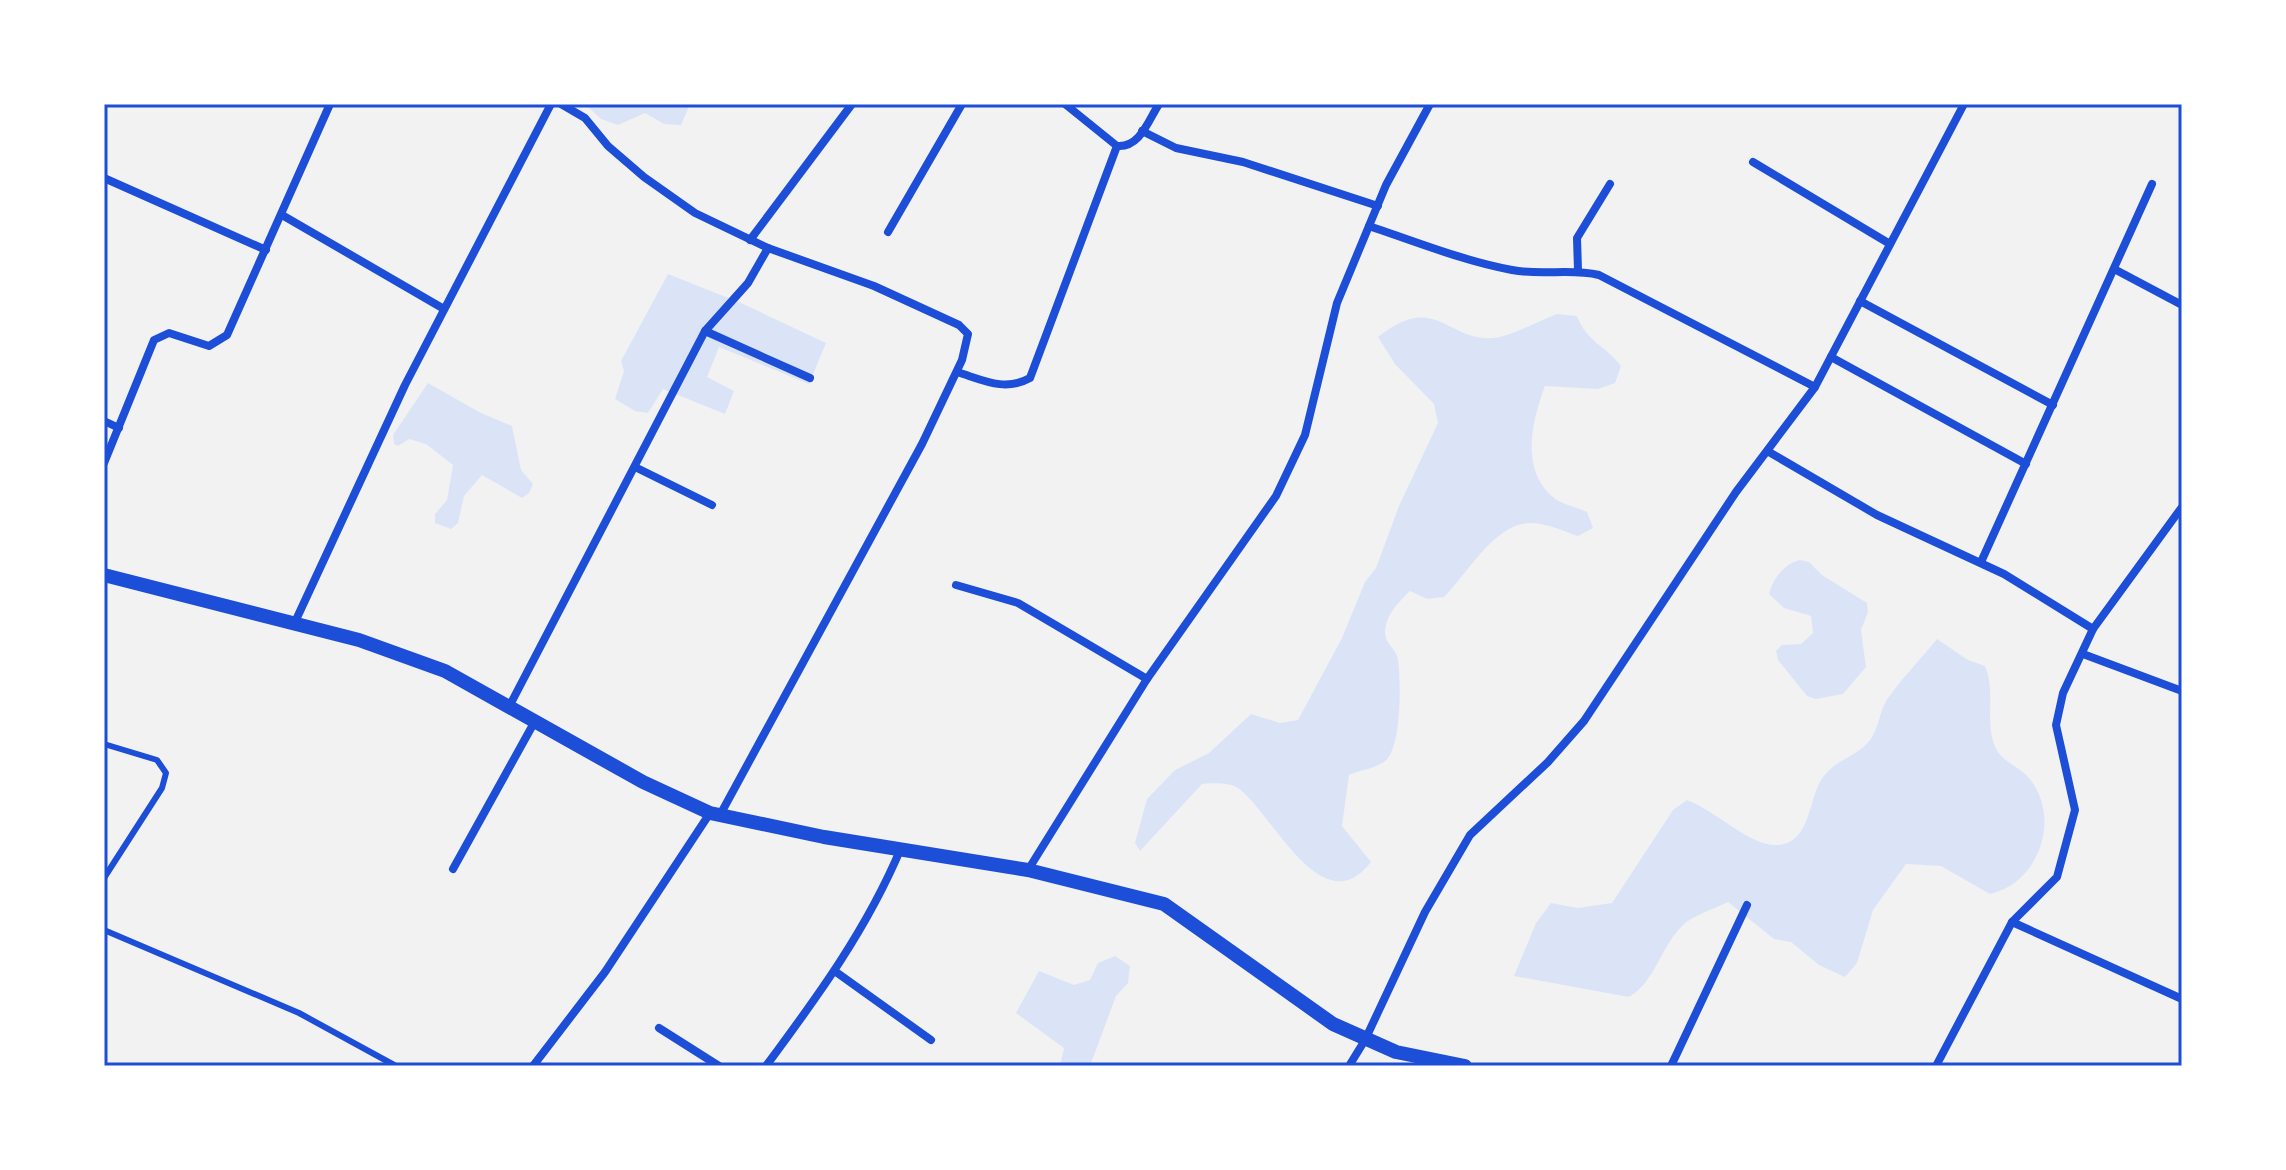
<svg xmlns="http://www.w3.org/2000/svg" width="2286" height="1170" font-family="'Crimson Pro',serif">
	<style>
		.green { fill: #dbe4f7 }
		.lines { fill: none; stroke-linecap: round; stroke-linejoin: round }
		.service { stroke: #1d4ed8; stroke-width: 6 }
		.minor { stroke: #1d4ed8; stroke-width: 8 }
		.tertiary { stroke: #1d4ed8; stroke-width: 14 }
		.neatline { fill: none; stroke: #1d4ed8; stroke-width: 3 }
	</style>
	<rect width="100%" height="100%" fill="#f2f2f2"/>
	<g class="green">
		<polygon points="585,104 690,104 681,125 664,124 645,113 618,125 601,119"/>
		<polygon points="668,274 741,303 826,343 809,384 719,347 707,377 734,391 725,414 663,389 648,413 635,411 615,399 624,371 621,361"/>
		<path d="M1557 314 1577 316C1586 341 1606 346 1621 366L1615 383 1598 389 1545 386C1532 421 1520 469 1553 497 1560 504 1577 507 1587 512L1593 528 1578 536C1563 531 1545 522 1528 523 1494 525 1467 574 1444 597L1427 599 1410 591C1399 602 1385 615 1385 633 1385 644 1397 649 1398 660 1401 682 1402 750 1384 762 1376 768 1360 770 1349 775L1342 826 1371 862C1322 926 1272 812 1238 788 1228 782 1213 783 1202 784L1140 851 1135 843 1147 799 1175 770 1209 753 1251 714 1280 723 1298 720 1342 638 1365 582 1376 568 1399 506 1438 423 1434 404 1395 364 1378 337C1436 291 1446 341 1493 338 1509 337 1541 320 1557 314Z"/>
		<polygon points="428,383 479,412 512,426 521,470 533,484 529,493 522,498 482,475 464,496 458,523 451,529 435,523 435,514 447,500 453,465 426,444 409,439 398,446 394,444 393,435"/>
		<path d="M1800 560 1809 562 1822 575 1867 603 1868 612 1861 630 1866 667 1843 694 1816 699 1807 696 1778 660 1776 651 1782 645 1801 644 1813 633 1811 616 1784 608 1769 594C1773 578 1784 564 1800 560Z"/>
		<path d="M1937 639 1968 660 1985 666C1996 692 1985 719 1994 744 2001 763 2017 764 2029 778 2062 818 2039 883 1990 894L1941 866 1906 864 1873 910 1857 963 1845 977 1819 965 1791 942 1774 939 1728 902C1714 909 1693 915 1682 926 1660 948 1655 982 1629 997L1514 976 1536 923 1551 903 1578 908 1612 903 1673 810 1687 800C1714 810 1747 843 1773 845 1812 847 1807 799 1823 777 1836 759 1857 757 1870 740 1879 728 1879 713 1886 701 1901 679 1920 660 1937 639Z"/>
		<polygon points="1115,956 1130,966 1128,983 1116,996 1090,1066 1060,1066 1064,1048 1016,1013 1039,971 1074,985 1090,980 1098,963"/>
	</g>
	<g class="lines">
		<g class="service">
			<polyline points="104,744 157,760 166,773 162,788 104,878"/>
			<polyline points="104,930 299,1013 396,1066"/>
		</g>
		<g class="minor">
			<polyline points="561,104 585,118 608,146 644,177 695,213 768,248 874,286 959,325 968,334 962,360 922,444 720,815"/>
			<path d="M1065 104 1117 146C1140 148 1148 121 1159 104"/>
			<polyline points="1142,131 1176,148 1243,162 1378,206"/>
			<polyline points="1753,162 1890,244"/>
			<polyline points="104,178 266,250"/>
			<polyline points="282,215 444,309"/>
			<path d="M1369 226C1416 242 1464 261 1512 270 1542 276 1570 268 1599 275L1815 387"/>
			<polyline points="888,232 962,104"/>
			<polyline points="750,240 852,104"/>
			<polyline points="1578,270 1577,238 1610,184"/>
			<polyline points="2116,270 2182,305"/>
			<polyline points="1860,301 2053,405"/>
			<polyline points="705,331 810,378"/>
			<polyline points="1831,357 2026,464"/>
			<path d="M957 372C983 380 1005 392 1030 378L1117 146"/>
			<polyline points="104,421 119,428"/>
			<polyline points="1769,452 1877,515 2004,574 2093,629 2063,693 2056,725 2075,810 2057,877 2012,922 1936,1066"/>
			<polyline points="104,463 154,340 169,333 209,346 227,335 330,104"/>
			<polyline points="635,467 712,505"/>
			<polyline points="1981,562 2152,184"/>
			<polyline points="956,585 1018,603 1147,679"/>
			<polyline points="295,622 405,385 551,104"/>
			<polyline points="2093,629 2182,507"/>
			<polyline points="2083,654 2182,691"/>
			<polyline points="510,705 705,331 748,283 768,248"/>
			<polyline points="453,869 535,721"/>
			<polyline points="1028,870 1147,679 1276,496 1305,435 1337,303 1386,185 1430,104"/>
			<polyline points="2012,922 2182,999"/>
			<polyline points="836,972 931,1040"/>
			<polyline points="659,1028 719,1066"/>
			<polyline points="533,1066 605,972 710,813"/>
			<path d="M766 1066C818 996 867 929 901 848"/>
			<polyline points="1349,1066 1365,1040 1425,912 1470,835 1548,762 1584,721 1736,492 1815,387 1964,104"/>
			<polyline points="1671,1066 1747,905"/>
		</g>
		<polyline class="tertiary" points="104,575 359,640 445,671 643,782 710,813 824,837 1028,870 1164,904 1333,1024 1396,1052 1465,1066"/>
	</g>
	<rect width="2286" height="1170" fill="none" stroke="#ffffff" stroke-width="212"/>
	<rect x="106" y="106" width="2074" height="958" class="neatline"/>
</svg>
